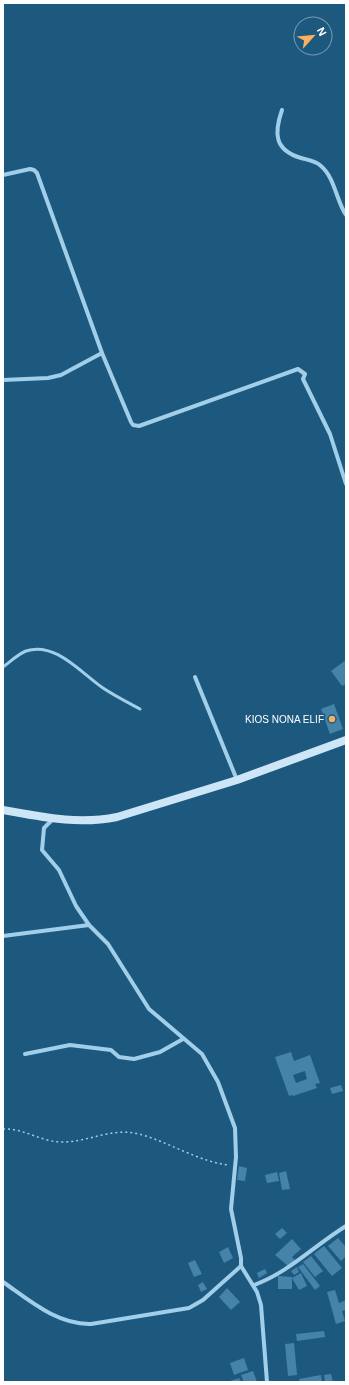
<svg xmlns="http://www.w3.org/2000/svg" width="349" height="1385" font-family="Helvetica,sans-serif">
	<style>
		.building { fill: #4683a9; fill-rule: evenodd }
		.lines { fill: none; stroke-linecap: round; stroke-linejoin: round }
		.path { stroke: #a1cee8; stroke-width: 1.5; stroke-dasharray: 2 3; stroke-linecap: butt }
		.lane { stroke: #a1cee8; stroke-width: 3 }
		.street { stroke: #a1cee8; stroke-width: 4 }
		.secondary { stroke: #cce6f7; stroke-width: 8 }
		.poi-dot { fill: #f8b160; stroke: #1d597f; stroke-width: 1.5 }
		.labels { text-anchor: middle; stroke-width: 3.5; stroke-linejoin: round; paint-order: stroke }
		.poi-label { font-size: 10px; fill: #fff; stroke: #1d597f; text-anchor: end }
	</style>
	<rect width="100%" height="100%" fill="#1d597f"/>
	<g class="building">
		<polygon points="346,660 346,684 342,686 331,671"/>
		<polygon points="334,704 343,729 330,734 321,709"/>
		<path d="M291 1052 294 1061 310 1055 320 1083 315 1084 317 1088 293 1096 292 1095 289 1096 275 1057ZM305 1071 307 1079 296 1083 293 1075Z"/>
		<polygon points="341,1085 343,1091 332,1094 330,1088"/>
		<polygon points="239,1166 247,1168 245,1181 237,1180"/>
		<polygon points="286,1171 290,1189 282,1190 279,1173"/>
		<polygon points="277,1172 279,1181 267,1183 265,1175"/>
		<polygon points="282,1228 287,1233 280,1239 275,1234"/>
		<polygon points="338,1238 346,1247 346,1256 341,1261 328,1246"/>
		<polygon points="292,1239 301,1249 292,1257 295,1260 288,1266 275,1255"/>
		<polygon points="324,1246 342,1268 332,1276 314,1254"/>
		<polygon points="228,1247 233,1258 224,1263 219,1252"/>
		<polygon points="311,1256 323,1271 315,1277 303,1262"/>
		<polygon points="195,1260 202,1274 194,1277 188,1263"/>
		<polygon points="303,1264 320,1286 315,1290 298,1267"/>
		<polygon points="297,1267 299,1272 294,1275 291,1271"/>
		<polygon points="265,1269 267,1273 259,1278 257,1273"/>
		<polygon points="301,1273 307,1286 299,1290 292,1278"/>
		<polygon points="278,1276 292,1277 292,1289 278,1289"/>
		<polygon points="203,1282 207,1289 201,1292 198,1285"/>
		<polygon points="227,1288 240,1302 231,1310 219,1297"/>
		<polygon points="335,1290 339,1303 346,1300 346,1310 342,1311 345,1321 336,1324 327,1292"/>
		<polygon points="324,1331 325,1337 297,1341 296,1334"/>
		<polygon points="294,1343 297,1375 288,1376 285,1344"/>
		<polygon points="244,1358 248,1370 234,1375 230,1363"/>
		<polygon points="253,1371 257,1382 244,1382 241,1375"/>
		<polygon points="331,1374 333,1382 325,1382 324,1375"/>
		<polygon points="321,1375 322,1382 300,1382 299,1379"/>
		<polygon points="239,1378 241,1382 227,1382"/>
	</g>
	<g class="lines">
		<path class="path" d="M3 1129C24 1128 41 1142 62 1142 89 1142 112 1127 139 1134 169 1142 197 1161 228 1165"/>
		<path class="lane" d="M3 667C10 662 18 654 26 651 55 641 81 673 103 688 115 696 127 702 140 709"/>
		<g class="street">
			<path d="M282 110C274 133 274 150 301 158 308 160 316 161 321 166 335 178 336 200 346 215"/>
			<polyline points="3,175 30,169 34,170 37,173 102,353"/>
			<polyline points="3,380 48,378 61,375 102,353 131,422 133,425 139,426 298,369 305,374 303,379 330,434 346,484"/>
			<polyline points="195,677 237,780"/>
			<polyline points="3,936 89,925"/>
			<polyline points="25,1054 70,1045 111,1050 119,1057 134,1059 160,1052 183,1039"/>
			<polyline points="241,1266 257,1292 261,1305 267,1382"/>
			<path d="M3 1282C29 1300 57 1325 91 1324L189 1308 203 1300 241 1266V1258L231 1209 236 1157 235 1128 218 1082 202 1054 149 1009 108 944 89 925 76 906 59 870 42 850 44 828 53 819"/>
			<path d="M254 1285C288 1273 315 1245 346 1226"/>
		</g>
		<path class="secondary" d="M3 810C42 817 78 825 117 817L237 780 346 740"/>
	</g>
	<circle class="poi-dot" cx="332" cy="719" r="4"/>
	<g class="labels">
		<g class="poi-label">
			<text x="324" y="723">KIOS NONA ELIF</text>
		</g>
	</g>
	<rect width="349" height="1385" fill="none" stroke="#ffffff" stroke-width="8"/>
	<g transform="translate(313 36) rotate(63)"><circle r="19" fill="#1d597f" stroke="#779bb2"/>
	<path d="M0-3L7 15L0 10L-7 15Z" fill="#f8b160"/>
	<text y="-6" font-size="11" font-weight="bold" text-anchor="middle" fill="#ffffff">N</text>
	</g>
</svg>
